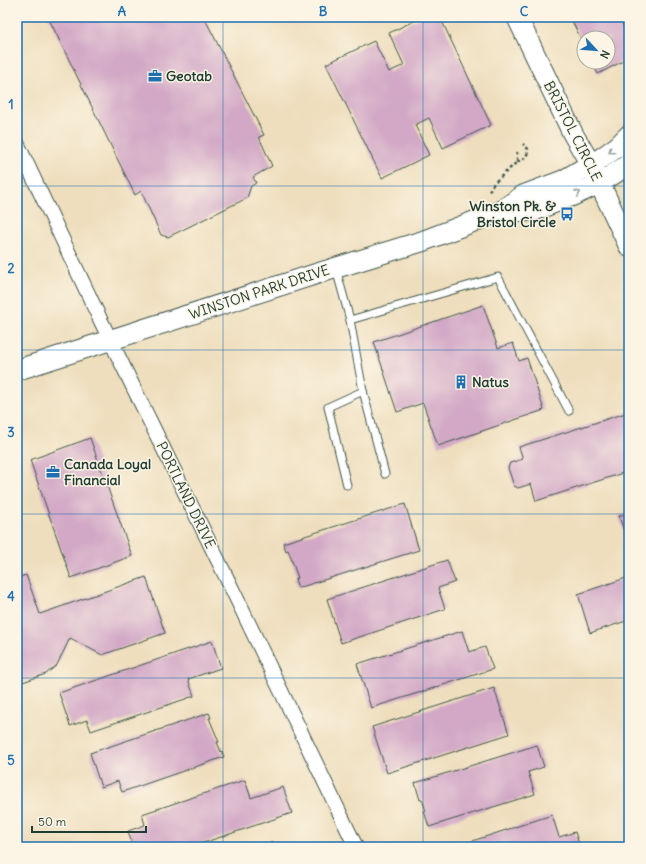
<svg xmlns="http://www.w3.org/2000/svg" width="646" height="864" font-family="Delius,sans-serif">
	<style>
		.building { fill: #d2a8c6 }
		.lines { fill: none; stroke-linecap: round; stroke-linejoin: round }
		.lane-casing { stroke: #3e5549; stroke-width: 9 }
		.street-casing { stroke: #3e5549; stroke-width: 16 }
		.secondary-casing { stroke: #3e5549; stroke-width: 22 }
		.path { stroke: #3e5549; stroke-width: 2.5; stroke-dasharray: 3 3; stroke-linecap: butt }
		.lane { stroke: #fff; stroke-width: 7 }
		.street { stroke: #fff; stroke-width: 14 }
		.secondary { stroke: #fff; stroke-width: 20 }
		.oneway { stroke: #8f9e9a }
		.grid { fill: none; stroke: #1f6fb2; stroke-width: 1; stroke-opacity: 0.55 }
		.labels { text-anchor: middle; stroke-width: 3; stroke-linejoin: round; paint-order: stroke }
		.poi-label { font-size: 14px; font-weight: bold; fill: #1f3d34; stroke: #fcf5e5; text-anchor: start }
		.street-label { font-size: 14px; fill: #1f3d34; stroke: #fcf5e5 }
		.neatline { fill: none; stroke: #1f6fb2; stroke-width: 1.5 }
		.grid-label { font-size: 13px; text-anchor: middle; font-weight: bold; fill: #1f6fb2 }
	</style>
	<rect width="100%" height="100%" fill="#fcf5e5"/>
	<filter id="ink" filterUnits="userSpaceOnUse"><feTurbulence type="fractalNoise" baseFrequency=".025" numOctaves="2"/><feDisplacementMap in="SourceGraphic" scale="8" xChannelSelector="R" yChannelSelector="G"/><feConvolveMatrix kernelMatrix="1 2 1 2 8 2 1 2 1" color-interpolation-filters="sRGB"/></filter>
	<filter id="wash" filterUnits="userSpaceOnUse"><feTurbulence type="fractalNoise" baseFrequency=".012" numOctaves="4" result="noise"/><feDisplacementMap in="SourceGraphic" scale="16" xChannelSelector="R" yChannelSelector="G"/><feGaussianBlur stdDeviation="0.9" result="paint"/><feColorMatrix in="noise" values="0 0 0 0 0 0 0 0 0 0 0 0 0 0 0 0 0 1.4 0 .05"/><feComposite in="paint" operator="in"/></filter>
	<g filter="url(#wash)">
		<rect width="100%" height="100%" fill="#eedebd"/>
		<g id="blocks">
			<g class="building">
				<polygon points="48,17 204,17 264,135 259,137 272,166 253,177 256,183 251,186 247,198 168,237 161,235 141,191 135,195"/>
				<polygon points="422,17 440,17 491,125 443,148 429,118 415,125 429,155 382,178 326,64 374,41 389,72 404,65 389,33"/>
				<polygon points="570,17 619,17 629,37 629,58 598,74 592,62 608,62 608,38 584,38 584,45"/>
				<polygon points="483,305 498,348 513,343 519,361 527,358 544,410 438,446 423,403 397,412 374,342"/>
				<polygon points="629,412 629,471 536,501 531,484 518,488 514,486 508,468 510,463 523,459 519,447"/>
				<polygon points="90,438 132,556 71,578 30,460"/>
				<polygon points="405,504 419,550 298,588 295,579 298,578 291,558 288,550 286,551 283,543"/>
				<polygon points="629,513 629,546 619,516"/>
				<polygon points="447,560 455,582 438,588 445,609 341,643 327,599"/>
				<polygon points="26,575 40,614 146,577 165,633 102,655 70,638 57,665 46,674 17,684 17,578"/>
				<polygon points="629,577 629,620 590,633 578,594"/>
				<polygon points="462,631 469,652 485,647 493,669 371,708 357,664"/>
				<polygon points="212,641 221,668 188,679 194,696 91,731 87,720 70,726 59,693"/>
				<polygon points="494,688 509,734 387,773 372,727"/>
				<polygon points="209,713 211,718 209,718 219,742 217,742 221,752 222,751 224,757 122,792 118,781 101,787 90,753"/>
				<polygon points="537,745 544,767 528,772 535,794 429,827 424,811 426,811 422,799 420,800 415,783"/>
				<polygon points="245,780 251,798 283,787 292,813 191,847 133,847 128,831 145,825 142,814"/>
				<polygon points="552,815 559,837 575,832 580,847 454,847"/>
				<polygon points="273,842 275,847 260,847"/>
			</g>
		</g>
	</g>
	<g filter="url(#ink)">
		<use href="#blocks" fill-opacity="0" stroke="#3e5549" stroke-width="1"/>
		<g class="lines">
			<g class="lane-casing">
				<g id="lane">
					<polyline points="336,269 350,320 498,277 569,411"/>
					<polyline points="350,320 363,391 385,474"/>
					<polyline points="347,485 328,407 363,391"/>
				</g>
			</g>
			<g class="street-casing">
				<polyline id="street" points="17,143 99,317 234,593 356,847"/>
			</g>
			<g class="secondary-casing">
				<g id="secondary">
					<polyline points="517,17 573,134 591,165 629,246"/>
					<polyline points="501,211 533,211 572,196 600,183 629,164"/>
					<polyline points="17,370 319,273 423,241 501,211 524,195 564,180 603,157 617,147 629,135"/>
				</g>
			</g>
			<g class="path">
				<path d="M517 162C524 159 528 157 528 149L523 144"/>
				<polyline points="489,191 494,183 517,162 517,152"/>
			</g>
			<use href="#lane" class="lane"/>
			<use href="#street" class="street"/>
			<use href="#secondary" class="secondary"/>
		</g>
		<defs><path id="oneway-chevron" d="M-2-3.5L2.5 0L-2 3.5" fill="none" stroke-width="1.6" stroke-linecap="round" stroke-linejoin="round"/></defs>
		<g class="oneway">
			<use href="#oneway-chevron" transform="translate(611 151) rotate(144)"/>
			<use href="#oneway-chevron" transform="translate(578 193) rotate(-25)"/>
		</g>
	</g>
	<path class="grid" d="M223 17V847M423 17V847M17 186H629M17 350H629M17 514H629M17 678H629"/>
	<defs>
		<g id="office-bare" transform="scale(1.08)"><path d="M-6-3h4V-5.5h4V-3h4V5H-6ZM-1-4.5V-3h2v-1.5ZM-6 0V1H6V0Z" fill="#1f6fb2" stroke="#fcf5e5" stroke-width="2.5" paint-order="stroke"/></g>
		<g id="bus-bare" transform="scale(1.08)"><path d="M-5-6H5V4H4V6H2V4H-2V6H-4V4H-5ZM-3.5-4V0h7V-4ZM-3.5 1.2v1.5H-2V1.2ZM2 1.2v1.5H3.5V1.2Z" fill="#1f6fb2" stroke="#fcf5e5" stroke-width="2.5" paint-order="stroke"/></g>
		<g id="building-bare" transform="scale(1.08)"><path d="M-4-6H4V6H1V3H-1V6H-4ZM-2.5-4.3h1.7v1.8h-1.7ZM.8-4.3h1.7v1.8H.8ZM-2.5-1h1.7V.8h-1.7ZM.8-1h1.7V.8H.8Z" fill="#1f6fb2" stroke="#fcf5e5" stroke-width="2.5" paint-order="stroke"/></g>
	</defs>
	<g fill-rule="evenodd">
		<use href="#office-bare" x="155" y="76"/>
		<use href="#bus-bare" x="567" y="214"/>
		<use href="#building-bare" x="461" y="382"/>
		<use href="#office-bare" x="53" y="472"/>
	</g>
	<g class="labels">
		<g class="poi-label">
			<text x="166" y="81">Geotab</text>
			<text x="556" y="211" text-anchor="end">Winston Pk. &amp;<tspan x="556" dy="16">Bristol Circle</tspan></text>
			<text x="472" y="387">Natus</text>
			<text x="64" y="469">Canada Loyal<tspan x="64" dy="16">Financial</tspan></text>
		</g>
		<g class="street-label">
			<text transform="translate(573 131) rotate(63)" y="5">BRISTOL CIRCLE</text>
			<text transform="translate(259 292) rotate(-18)" y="5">WINSTON PARK DRIVE</text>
			<text transform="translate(186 495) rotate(64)" y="5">PORTLAND DRIVE</text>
		</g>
	</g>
	<rect width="646" height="864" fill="none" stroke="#fcf5e5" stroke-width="44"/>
	<g transform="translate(596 50) rotate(116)"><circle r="19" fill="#fcf5e5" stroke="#a4ab9e"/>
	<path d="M0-3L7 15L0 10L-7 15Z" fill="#1f6fb2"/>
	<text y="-6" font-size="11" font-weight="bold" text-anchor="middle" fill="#1f3d34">N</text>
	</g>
	<path d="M32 826v6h114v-6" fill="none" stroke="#1f3d34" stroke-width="2"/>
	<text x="38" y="826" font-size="12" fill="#1f3d34" stroke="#fcf5e5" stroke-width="3" paint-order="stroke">50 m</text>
	<rect x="22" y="22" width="602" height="820" class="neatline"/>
	<g class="grid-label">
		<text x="122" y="16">A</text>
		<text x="323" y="16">B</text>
		<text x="524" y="16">C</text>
		<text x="11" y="109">1</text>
		<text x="11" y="273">2</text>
		<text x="11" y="437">3</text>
		<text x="11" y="601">4</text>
		<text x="11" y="765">5</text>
	</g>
</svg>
